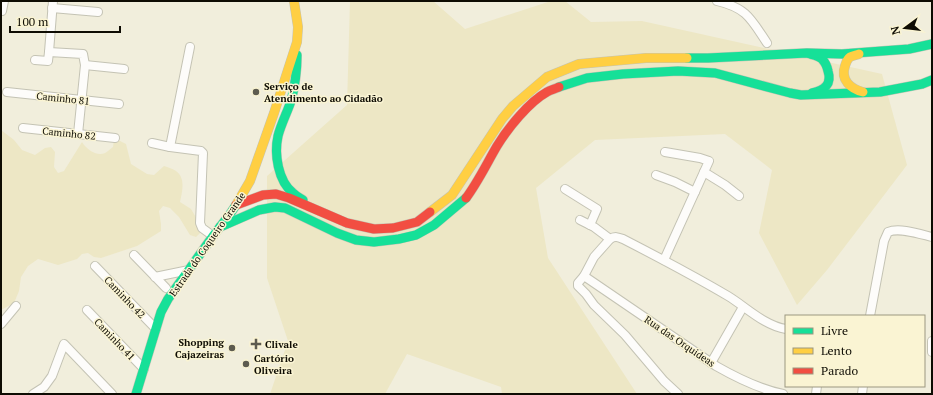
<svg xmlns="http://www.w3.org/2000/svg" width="933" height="395" font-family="'PT Serif',serif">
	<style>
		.green { fill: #ede7c5 }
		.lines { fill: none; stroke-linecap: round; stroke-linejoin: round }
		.street-casing { stroke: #c4c3b4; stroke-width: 10 }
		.fast-casing { stroke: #c4c3b4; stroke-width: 10 }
		.slow-casing { stroke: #c4c3b4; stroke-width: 10 }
		.jam-casing { stroke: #c4c3b4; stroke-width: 10 }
		.street { stroke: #fdfcfa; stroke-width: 8 }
		.fast { stroke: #16e098; stroke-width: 9 }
		.slow { stroke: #ffcf43; stroke-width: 9 }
		.jam { stroke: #f24e42; stroke-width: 9 }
		.poi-dot { fill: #5d5b4f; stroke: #faf4d3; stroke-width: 1.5 }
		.labels { text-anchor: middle; stroke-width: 3; stroke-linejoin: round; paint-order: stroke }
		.poi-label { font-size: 10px; font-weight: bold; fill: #0e0c03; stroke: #faf4d3; text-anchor: start }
		.street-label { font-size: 10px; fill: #0e0c03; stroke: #faf4d3 }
	</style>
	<rect width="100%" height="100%" fill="#f1eedc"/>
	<g class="green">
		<polygon points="350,1 433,1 465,29 551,1 565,1 591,22 642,21 882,74 907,165 827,270 797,305 759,233 772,170 725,134 595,140 536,188 548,258 637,394 502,394 501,387 407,354 385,394 270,394 288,341 267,278 267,176 347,105"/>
		<path d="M1 130 14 140 22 150 35 155 45 148 51 147 55 152 54 167 58 173 64 171 82 142C86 149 97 157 105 153 107 152 110 149 113 147L114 140 120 141 126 144 131 164 147 174 154 175 164 166C168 167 173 169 176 171 186 178 182 192 180 202L191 209 201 226V232L196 237 190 235 179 217 170 208 163 206 159 211 161 224V231L137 246 101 258 94 257 88 253 82 254 77 259 58 265 38 259 28 266 21 277 19 291 14 303 1 310Z"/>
	</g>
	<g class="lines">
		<g class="street-casing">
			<g id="street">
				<path d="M717 1C747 8 751 19 767 43"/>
				<polyline points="52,8 98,12"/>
				<polyline points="2,11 4,1"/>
				<polyline points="49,52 53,1"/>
				<polyline points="35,60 48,61 49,52 83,54 85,65 78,134"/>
				<polyline points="85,65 124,69"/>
				<polyline points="7,92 119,104"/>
				<polyline points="23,128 115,138"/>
				<polyline points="152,143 170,147 201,151 203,153 200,223 202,228 213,236"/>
				<polyline points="170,147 190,47"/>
				<polyline points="704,172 725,185 739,196"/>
				<polyline points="656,175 675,182 695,192"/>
				<polyline points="565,189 597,209 590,225"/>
				<polyline points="580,220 594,227 610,239"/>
				<polyline points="134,255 166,288"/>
				<polyline points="664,260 709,161 700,158 665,152"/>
				<polyline points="95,266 156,329"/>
				<path d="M584 276 716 366C737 378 759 389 783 394"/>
				<polyline points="155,277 189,270"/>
				<polyline points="87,310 144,369"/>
				<path d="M870 316 884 241 888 232C899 227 920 234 932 237"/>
				<polyline points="1,324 16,306"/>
				<polyline points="932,341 932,352"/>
				<polyline points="711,363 743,307"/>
				<polyline points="33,394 44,387 52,376 64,344 112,394"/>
				<path d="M678 394 664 381 625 335 594 305 586 294 578 286V283L584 276 594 257 610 239C615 236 618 237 623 239 658 257 694 276 728 296 746 307 765 326 786 329"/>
				<polyline points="816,394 817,386"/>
				<polyline points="862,394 863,386"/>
			</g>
		</g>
		<g class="fast-casing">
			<g id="fast">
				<path d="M810 54C814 55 819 56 822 59 825 62 827 66 828 71 832 84 825 90 812 93"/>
				<path d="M297 55C297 71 295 86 291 101 287 113 281 124 278 136 274 154 278 181 293 193 296 196 300 198 303 200"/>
				<polyline points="687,58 708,58 807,53 842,54 909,49 932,44"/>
				<polyline points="559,87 587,78 623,74 678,71 715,73 790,93 801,95 880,92 922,84 932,80"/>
				<polyline points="220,227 259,210 275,207 285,208 337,233 356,240 374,242 399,239 416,235 434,225 466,198"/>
				<polyline points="136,394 161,312 168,299 213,236 230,214 236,205"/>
			</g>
		</g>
		<g class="slow-casing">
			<g id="slow">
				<path d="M859 54C856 55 852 56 850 57 847 59 846 63 845 66 840 80 851 89 863 92"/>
				<polyline points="236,205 250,181 274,113 297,42 298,27 294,1"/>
				<polyline points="430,212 452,195 502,119 513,106 547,77 579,64 646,58 687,58"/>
			</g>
		</g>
		<g class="jam-casing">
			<g id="jam">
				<path d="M466 198C478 182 487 163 497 146 508 128 529 102 547 92 550 90 555 89 559 87"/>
				<polyline points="236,205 263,195 276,194 289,198 347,223 374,229 393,228 417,222 430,212"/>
			</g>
		</g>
		<use href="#street" class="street"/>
		<use href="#fast" class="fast"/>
		<use href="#slow" class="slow"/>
		<use href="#jam" class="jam"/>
	</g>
	<g class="poi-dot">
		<circle cx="256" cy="92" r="4"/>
		<path d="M254 338h4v4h4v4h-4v4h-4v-4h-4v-4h4z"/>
		<circle cx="232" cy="348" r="4"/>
		<circle cx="246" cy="364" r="4"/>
	</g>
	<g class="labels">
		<g class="poi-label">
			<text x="264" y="90">Serviço de<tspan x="264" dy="12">Atendimento ao Cidadão</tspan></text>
			<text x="224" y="346" text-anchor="end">Shopping<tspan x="224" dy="12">Cajazeiras</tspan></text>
			<text x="265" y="348">Clivale</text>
			<text x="254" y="362">Cartório<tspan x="254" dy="12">Oliveira</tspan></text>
		</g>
		<g class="street-label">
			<text transform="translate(63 98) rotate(6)" y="4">Caminho 81</text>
			<text transform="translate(69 133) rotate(6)" y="4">Caminho 82</text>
			<text transform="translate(207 244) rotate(-55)" y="4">Estrada do Coqueiro Grande</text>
			<text transform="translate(125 297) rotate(46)" y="4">Caminho 42</text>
			<text transform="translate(115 339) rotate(46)" y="4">Caminho 41</text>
			<text transform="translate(680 341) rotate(34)" y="4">Rua das Orquideas</text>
		</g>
	</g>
	<rect width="933" height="395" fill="none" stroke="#0e0c03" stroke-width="4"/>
	<rect x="785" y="315" width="140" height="72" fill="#faf4d3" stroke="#9c9780"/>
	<rect x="793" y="328" width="20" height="6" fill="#16e098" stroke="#9c9780"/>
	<text x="821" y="335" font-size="12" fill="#0e0c03">Livre</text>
	<rect x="793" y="348" width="20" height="6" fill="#ffcf43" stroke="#9c9780"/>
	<text x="821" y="355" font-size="12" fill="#0e0c03">Lento</text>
	<rect x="793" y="368" width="20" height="6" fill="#f24e42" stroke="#9c9780"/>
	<text x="821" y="375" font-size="12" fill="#0e0c03">Parado</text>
	<g transform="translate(905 28) rotate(255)" stroke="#faf4d3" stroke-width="3" paint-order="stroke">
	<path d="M0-3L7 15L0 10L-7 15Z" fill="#0e0c03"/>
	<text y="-6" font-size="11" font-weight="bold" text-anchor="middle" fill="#0e0c03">N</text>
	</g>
	<path d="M10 26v6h110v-6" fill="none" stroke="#0e0c03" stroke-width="2"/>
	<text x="16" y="26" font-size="12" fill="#0e0c03" stroke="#faf4d3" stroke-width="3" paint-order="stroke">100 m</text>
</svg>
